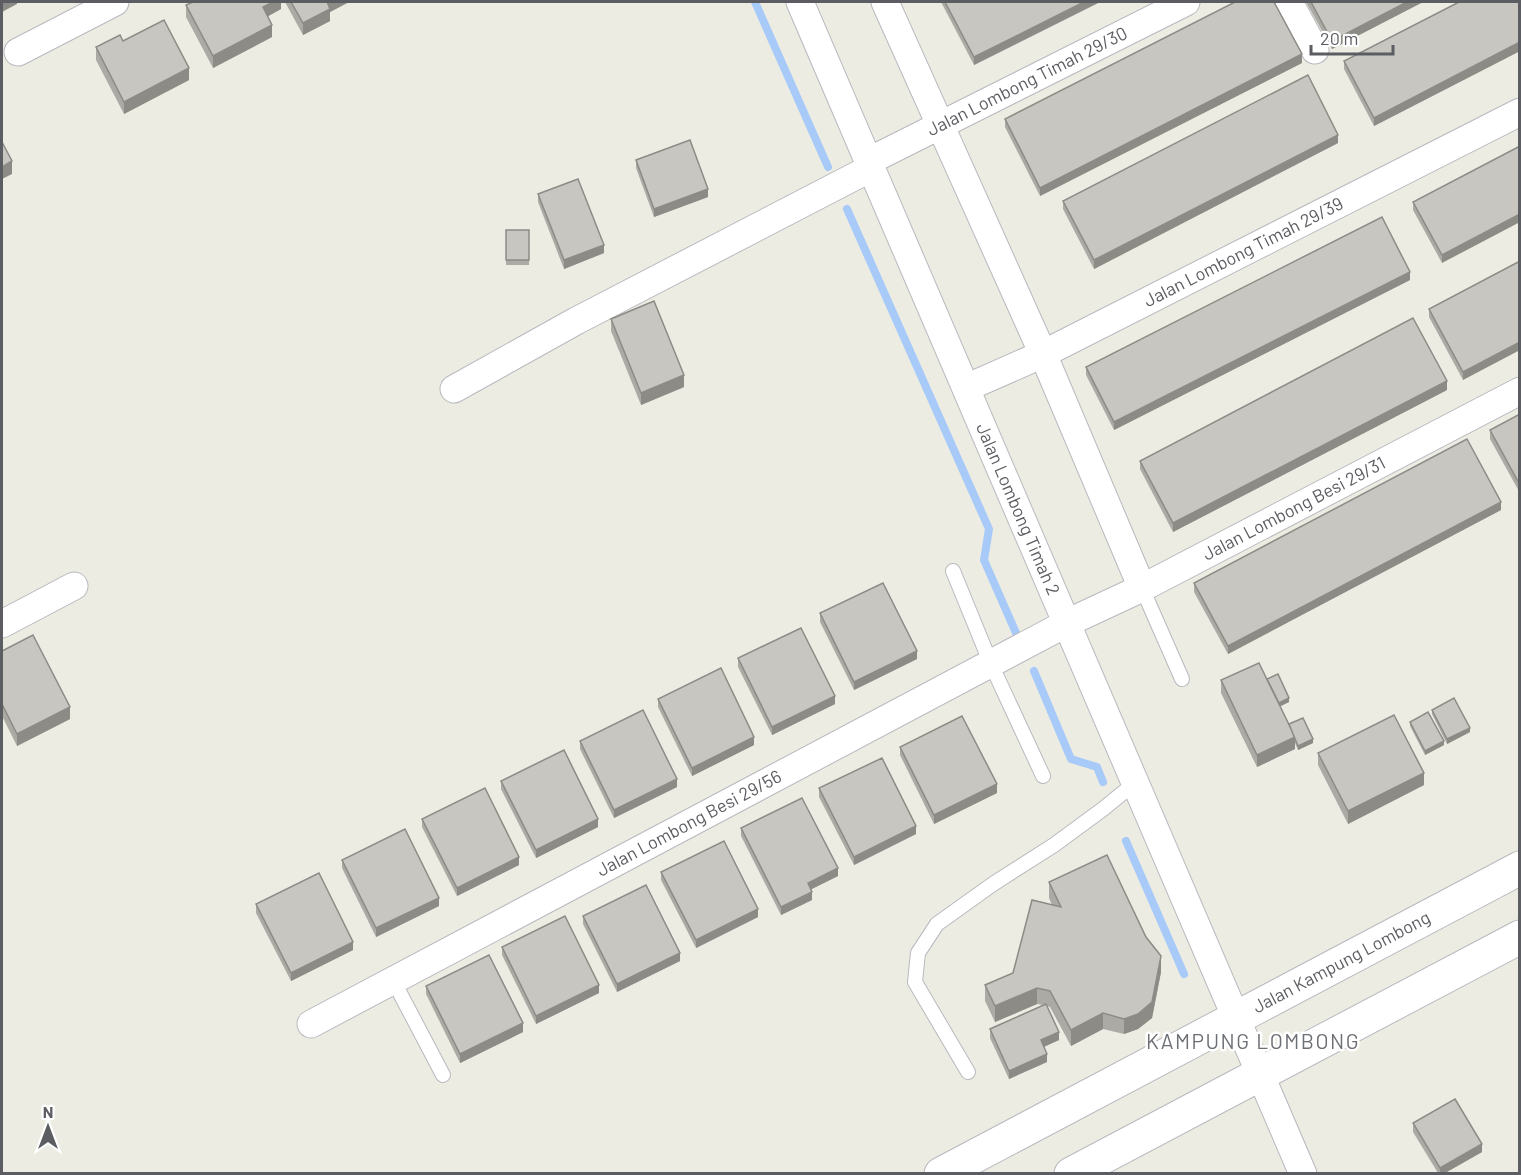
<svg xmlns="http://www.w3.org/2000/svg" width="1521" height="1175" font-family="Barlow,sans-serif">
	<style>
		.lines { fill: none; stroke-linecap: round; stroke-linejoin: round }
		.stream { stroke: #a7caf8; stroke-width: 8 }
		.service-casing { stroke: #b8b9be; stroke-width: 16 }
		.minor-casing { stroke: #b8b9be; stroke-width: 29 }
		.tertiary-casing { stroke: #b8b9be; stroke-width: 35 }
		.service { stroke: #fff; stroke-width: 14 }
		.minor { stroke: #fff; stroke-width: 27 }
		.tertiary { stroke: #fff; stroke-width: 33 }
		.wall { fill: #acaaa5 }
		.shaded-wall { fill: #8c8b86 }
		.building { fill: #c8c6c0; stroke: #8c8b86; stroke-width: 1.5 }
		.labels { text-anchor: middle; stroke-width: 5; stroke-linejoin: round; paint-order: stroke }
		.street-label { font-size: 18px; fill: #5b5d62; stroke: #fff }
		.quarter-label { font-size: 21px; letter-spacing: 1.5px; fill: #6c6f74; stroke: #fff }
	</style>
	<rect width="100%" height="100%" fill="#ecece3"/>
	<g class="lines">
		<g class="stream">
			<polyline points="755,2 828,167"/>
			<polyline points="847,209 989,529 984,560 1016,633"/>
			<polyline points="1034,671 1071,759 1097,767 1103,782"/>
			<polyline points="1126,841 1184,974"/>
		</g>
		<g class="service-casing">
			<g id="service">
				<polyline points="953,571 991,664 1043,776"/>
				<polyline points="1142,588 1182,679"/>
				<polyline points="393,980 443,1075"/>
				<polyline points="968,1072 915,982 918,953 937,924 993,884 1054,845 1103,809 1135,783"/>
			</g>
		</g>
		<g class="minor-casing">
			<g id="minor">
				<path id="s1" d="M800 2 1303 1174"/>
				<polyline points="885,2 1043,354 1142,588"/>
				<polyline points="1289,2 1315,50"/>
				<polyline points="18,52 115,2"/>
				<path id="s2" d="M869 161 1186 2"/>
				<path id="s3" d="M966 388 1043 354 1520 112"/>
				<polyline points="454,389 576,321 871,168"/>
				<polyline points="2,624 74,586"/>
				<path id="s4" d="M311 1024 1067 623 1142 588 1520 391"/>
			</g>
		</g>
		<g class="tertiary-casing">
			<g id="tertiary">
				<path id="s5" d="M941 1174 1520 868"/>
				<polyline points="1071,1174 1520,937"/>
			</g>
		</g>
		<use href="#service" class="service"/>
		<use href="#minor" class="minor"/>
		<use href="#tertiary" class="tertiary"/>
	</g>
	<g class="wall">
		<polygon points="281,2 281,9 268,16 272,37 213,68 186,17 186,5"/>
		<polygon points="285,2 349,2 330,12 330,21 303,35"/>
		<polygon points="941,2 1100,2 974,65"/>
		<polygon points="1306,2 1423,2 1332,49"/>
		<polygon points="1520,2 1520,51 1374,126 1344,69 1344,61"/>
		<polygon points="123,41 189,80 124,114 96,60 96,47"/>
		<polygon points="1302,63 1040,196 1005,127 1005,119"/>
		<polygon points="1338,143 1094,269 1063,209 1063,201"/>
		<polygon points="1520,146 1442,263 1413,210 1413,202"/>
		<polygon points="636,160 708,197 654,217 636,168"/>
		<polygon points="538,194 604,253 564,269 538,202"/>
		<rect x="506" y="230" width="23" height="35"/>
		<polygon points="1520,261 1463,380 1429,317 1429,309"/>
		<polygon points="1410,280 1114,430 1086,375 1086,367"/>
		<polygon points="611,319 684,387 641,405 611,331"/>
		<polygon points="1447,390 1173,532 1140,469 1140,461"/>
		<polygon points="1520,414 1520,493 1490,439 1490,430"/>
		<polygon points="1501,510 1228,654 1194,592 1194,583"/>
		<polygon points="820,613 917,659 854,690 820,622"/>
		<polygon points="2,651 70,719 17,746 2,716"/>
		<polygon points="738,658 835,704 772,735 738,667"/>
		<polygon points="1267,679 1289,702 1280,706 1289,724 1313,743 1298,750 1295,743 1295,749 1257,767 1221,693 1221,680"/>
		<polygon points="658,699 754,745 692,776 658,707"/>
		<polygon points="1432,710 1470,732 1447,744 1432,714"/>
		<polygon points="1410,722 1444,745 1425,755 1410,726"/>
		<polygon points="580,741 677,787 614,818 580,749"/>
		<polygon points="900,747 997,793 934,824 900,755"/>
		<polygon points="1318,753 1424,785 1348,824 1318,765"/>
		<polygon points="501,781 598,827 536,858 501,789"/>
		<polygon points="819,788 916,834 854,865 819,797"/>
		<polygon points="422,819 519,865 457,896 422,827"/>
		<polygon points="741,828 838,876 811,889 812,900 781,915 741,836"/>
		<polygon points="342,860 439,906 376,937 342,868"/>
		<polygon points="661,872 758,917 696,948 661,880"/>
		<polygon points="1049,882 1161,972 1152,1018 1138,1029 1124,1034 1103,1029 1071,1046 1050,1007 1046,1006 1059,1040 1044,1047 1047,1062 1009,1079 990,1038 990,1029 1043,1005 1037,1004 995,1022 985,1001 985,985 1013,973 1052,905 1049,898"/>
		<polygon points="256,904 353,950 291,981 256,913"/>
		<polygon points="583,916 680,961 617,992 583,924"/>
		<polygon points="502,947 599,993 536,1024 502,955"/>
		<polygon points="426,986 523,1032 460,1063 426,994"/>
		<polygon points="1413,1123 1482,1152 1445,1173 1438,1173 1413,1132"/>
	</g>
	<g class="shaded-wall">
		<polygon points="2,2 17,2 17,4 2,12"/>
		<polygon points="273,2 281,2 281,9 263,19 263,7"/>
		<polygon points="327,2 349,2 330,12 330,21 303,35 303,23"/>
		<polygon points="1084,2 1100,2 974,65 974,57"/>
		<polygon points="1407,2 1423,2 1332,49 1332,41"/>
		<polygon points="272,25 272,37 213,68 213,56"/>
		<polygon points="1520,42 1520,51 1374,126 1374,118"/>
		<polygon points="1302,54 1302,63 1040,196 1040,188"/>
		<polygon points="189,68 189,80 124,114 124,102"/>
		<polygon points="1338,135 1338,143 1094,269 1094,260"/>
		<polygon points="12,161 12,174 2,179 2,167"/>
		<polygon points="708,189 708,197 654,217 654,209"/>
		<polygon points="1520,214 1520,222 1442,263 1442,255"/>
		<polygon points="604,245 604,253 564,269 564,260"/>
		<polygon points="1410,272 1410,280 1114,430 1114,422"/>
		<polygon points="1520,342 1520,350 1463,380 1463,372"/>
		<polygon points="684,375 684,387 641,405 641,393"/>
		<polygon points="1447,381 1447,390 1173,532 1173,523"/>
		<polygon points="1501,502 1501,510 1228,654 1228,646"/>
		<polygon points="917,651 917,659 854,690 854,682"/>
		<polygon points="835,696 835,704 772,735 772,727"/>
		<polygon points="1289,698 1289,702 1277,708 1277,703"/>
		<polygon points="70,707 70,719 17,746 17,734"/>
		<polygon points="1470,728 1470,732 1447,744 1447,739"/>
		<polygon points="754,737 754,745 692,776 692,768"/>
		<polygon points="1295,737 1295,749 1257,767 1257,755"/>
		<polygon points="1313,739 1313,743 1298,750 1298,746"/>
		<polygon points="3,741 3,753 2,754 2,742"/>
		<polygon points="1444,741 1444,745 1425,755 1425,751"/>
		<polygon points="1424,773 1424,785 1348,824 1348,811"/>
		<polygon points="677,779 677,787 614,818 614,810"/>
		<polygon points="997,784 997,793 934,824 934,815"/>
		<polygon points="598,819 598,827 536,858 536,850"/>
		<polygon points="916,826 916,834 854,865 854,857"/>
		<polygon points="519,857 519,865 457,896 457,888"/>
		<polygon points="838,868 838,876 808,891 808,883"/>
		<polygon points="812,892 812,900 781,915 781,907"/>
		<polygon points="439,898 439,906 376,937 376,928"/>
		<polygon points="758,909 758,917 696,948 696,940"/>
		<polygon points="353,942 353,950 291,981 291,973"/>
		<polygon points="680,953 680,961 617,992 617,984"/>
		<polygon points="1161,956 1161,972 1152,1018 1138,1029 1124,1034 1124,1019"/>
		<polygon points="599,985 599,993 536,1024 536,1016"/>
		<polygon points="1037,988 1037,1004 995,1022 995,1006"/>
		<polygon points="1103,1013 1103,1029 1071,1046 1071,1030"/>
		<polygon points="523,1023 523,1032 460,1063 460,1054"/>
		<polygon points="1059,1032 1059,1040 1041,1048 1041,1040"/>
		<polygon points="1047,1054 1047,1062 1009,1079 1009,1071"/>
		<polygon points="1482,1144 1482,1152 1445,1173 1440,1173 1440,1168"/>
	</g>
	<g class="building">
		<polygon points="193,2 273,2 263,7 272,25 213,56 186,5"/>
		<polygon points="291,2 327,2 330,9 303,23"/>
		<polygon points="945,2 1084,2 974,57"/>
		<polygon points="1235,2 1274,2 1302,54 1040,188 1005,119"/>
		<polygon points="1311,2 1407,2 1332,41"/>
		<polygon points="1459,2 1520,2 1520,42 1374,118 1344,61"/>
		<polygon points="164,20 189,68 124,102 96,47 120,35 123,41"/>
		<polygon points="1308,75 1338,135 1094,260 1063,201"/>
		<polygon points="690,140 708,189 654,209 636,160"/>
		<polygon points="2,142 12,161 2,167"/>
		<polygon points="1520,146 1520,214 1442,255 1413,202"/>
		<polygon points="578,179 604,245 564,260 538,194"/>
		<polygon points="1382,217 1410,272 1114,422 1086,367"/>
		<rect x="506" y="230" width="23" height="30"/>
		<polygon points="1520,261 1520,342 1463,372 1429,309"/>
		<polygon points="654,301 684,375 641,393 611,319"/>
		<polygon points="1413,318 1447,381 1173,523 1140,461"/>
		<polygon points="1520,414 1520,485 1490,430"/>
		<polygon points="1467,439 1501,502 1228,646 1194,583"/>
		<polygon points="883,583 917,651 854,682 820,613"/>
		<polygon points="801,628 835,696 772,727 738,658"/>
		<polygon points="33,635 70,707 17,734 2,704 2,651"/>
		<polygon points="1259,663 1295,737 1257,755 1221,680"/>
		<polygon points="721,668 754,737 692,768 658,699"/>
		<polygon points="1278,674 1289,698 1279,703 1267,679"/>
		<polygon points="1454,698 1470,728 1447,739 1432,710"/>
		<polygon points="643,710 677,779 614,810 580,741"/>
		<polygon points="1428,712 1444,741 1425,751 1410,722"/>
		<polygon points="1394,715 1424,773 1348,811 1318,753"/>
		<polygon points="962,716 997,784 934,815 900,747"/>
		<polygon points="1303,718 1313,739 1298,746 1289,724"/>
		<polygon points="564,750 598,819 536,850 501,781"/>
		<polygon points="882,758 916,826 854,857 819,788"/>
		<polygon points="485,788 519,857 457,888 422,819"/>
		<polygon points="802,798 838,868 808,883 812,892 781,907 741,828"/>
		<polygon points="405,829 439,898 376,928 342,860"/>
		<polygon points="724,841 758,909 696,940 661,872"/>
		<polygon points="1107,855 1146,937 1161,956 1152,1002 1138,1014 1124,1019 1103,1013 1071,1030 1050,991 1037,988 995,1006 985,985 1013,973 1032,900 1061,907 1049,882"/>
		<polygon points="319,873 353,942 291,973 256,904"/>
		<polygon points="646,885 680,953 617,984 583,916"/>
		<polygon points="565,916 599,985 536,1016 502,947"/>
		<polygon points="489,955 523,1023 460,1054 426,986"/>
		<polygon points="1046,1004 1059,1032 1041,1040 1047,1054 1009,1071 990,1029"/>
		<polygon points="1455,1099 1482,1144 1440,1168 1413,1123"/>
	</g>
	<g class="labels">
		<g class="street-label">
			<text dy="6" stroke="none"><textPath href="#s2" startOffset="177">Jalan Lombong Timah 29/30</textPath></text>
			<text dy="6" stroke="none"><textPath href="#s3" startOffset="309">Jalan Lombong Timah 29/39</textPath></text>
			<text dy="6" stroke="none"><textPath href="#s4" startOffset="1110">Jalan Lombong Besi 29/31</textPath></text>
			<text dy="6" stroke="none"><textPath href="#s1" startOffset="552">Jalan Lombong Timah 2</textPath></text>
			<text dy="6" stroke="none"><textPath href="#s4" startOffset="428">Jalan Lombong Besi 29/56</textPath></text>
			<text dy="6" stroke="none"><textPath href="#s5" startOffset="453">Jalan Kampung Lombong</textPath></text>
		</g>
		<g class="quarter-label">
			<text x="1253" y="1049">KAMPUNG LOMBONG</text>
		</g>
	</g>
	<rect width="1521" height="1175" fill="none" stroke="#5b5d62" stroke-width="6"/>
	<g transform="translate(48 1127)" stroke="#ffffff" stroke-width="4.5" paint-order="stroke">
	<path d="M0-4.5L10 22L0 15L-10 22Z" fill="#5b5d62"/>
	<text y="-9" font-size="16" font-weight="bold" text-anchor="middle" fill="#5b5d62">N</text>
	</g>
	<path d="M1311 45v9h82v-9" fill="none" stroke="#5b5d62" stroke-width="3"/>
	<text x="1320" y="45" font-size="18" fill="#5b5d62" stroke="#ffffff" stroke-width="4.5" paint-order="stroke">20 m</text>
</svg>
